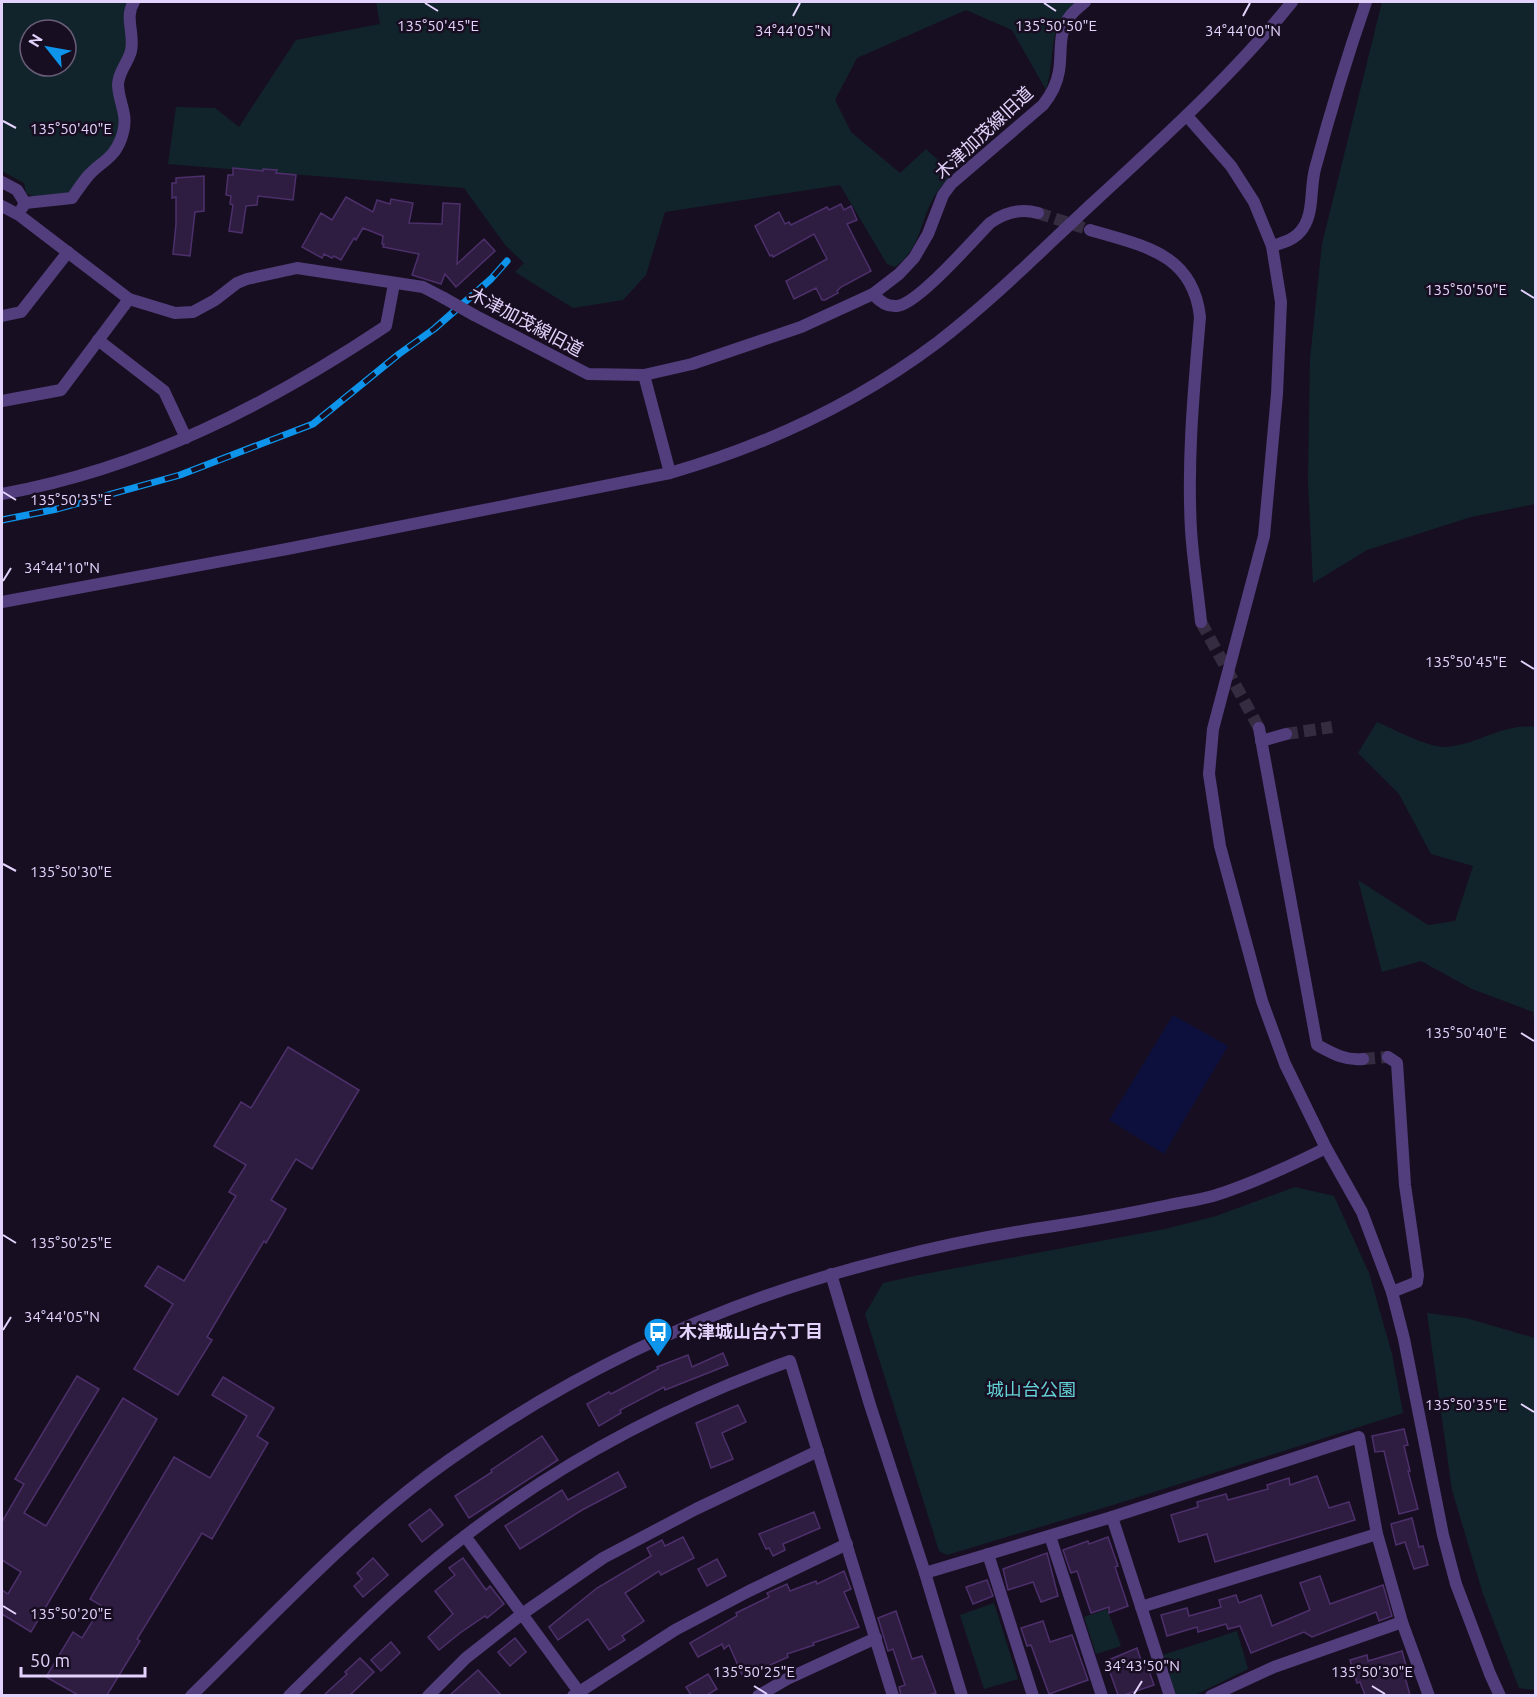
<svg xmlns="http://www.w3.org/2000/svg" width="1537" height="1697" font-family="Ubuntu,'Noto Sans JP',sans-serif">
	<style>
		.green { fill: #12242b; fill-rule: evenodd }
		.water { fill: #0d103c }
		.building { fill: #2e1c41; stroke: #4d306b; stroke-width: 1.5 }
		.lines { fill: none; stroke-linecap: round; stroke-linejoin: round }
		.minor-tunnel { stroke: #362c42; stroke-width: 12; stroke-dasharray: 12 6; stroke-linecap: butt }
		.minor { stroke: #523d7d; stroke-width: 12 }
		.tertiary { stroke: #523d7d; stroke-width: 12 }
		.rail-casing { stroke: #0f94eb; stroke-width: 7 }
		.rail { stroke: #170f21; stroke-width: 4.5; stroke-dasharray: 14; stroke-linecap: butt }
		.minor-bridge { stroke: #523d7d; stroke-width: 12 }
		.ticks { fill: none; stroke: #e3d2fc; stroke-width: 2 }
		.labels { text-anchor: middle; stroke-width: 5; stroke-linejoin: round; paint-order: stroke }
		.street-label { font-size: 18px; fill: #e3d2fc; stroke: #170f21 }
		.poi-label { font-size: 18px; font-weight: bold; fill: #e3d2fc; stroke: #170f21; text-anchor: start }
		.park-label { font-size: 18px; fill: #63d2d7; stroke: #170f21 }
		.ticks-label { font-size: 15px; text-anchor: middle; fill: #e3d2fc; stroke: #170f21; stroke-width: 5; stroke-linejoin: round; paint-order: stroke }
	</style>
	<rect width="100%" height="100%" fill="#170f21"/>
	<g class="green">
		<path d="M2 2H130L128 50 119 66 122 110 118 139 73 193 34 197 26 193 24 183 2 171ZM30 30H66V66H30Z"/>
		<path d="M376 2H1077C1045 30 1057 53 1046 90L1012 30 966 10 857 58 835 100 851 132 900 173 926 149 953 174C947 180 940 187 935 195 919 222 922 247 895 267L887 264 840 185 665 212 646 275 623 300 573 308 515 272 524 263 506 246 464 188 168 164 176 107 215 108 239 127 296 40 380 24Z"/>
		<polygon points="1382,2 1535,2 1535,504 1471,517 1367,550 1313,583 1308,481 1310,359 1322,244"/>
		<path d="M1377 722C1393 729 1427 747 1444 747 1476 746 1503 723 1535 727V1033L1533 1012 1472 989 1421 961 1382 972 1358 880 1428 925 1455 921 1473 866 1431 854 1399 794 1358 753Z"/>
		<polygon points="1295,1187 1334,1196 1369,1273 1392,1354 1403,1413 1113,1505 947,1555 939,1551 865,1314 883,1283 919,1275 1165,1229 1216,1216"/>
		<polygon points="1427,1313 1466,1318 1535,1338 1535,1690 1519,1688 1483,1594 1452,1490"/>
		<polygon points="994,1603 1018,1679 984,1689 960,1615"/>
		<polygon points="1107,1609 1121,1646 1096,1654 1084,1617"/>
		<polygon points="1237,1631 1248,1669 1195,1695 1176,1695 1163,1655"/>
	</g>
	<polygon class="water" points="1173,1015 1228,1046 1164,1154 1109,1120"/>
	<g class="building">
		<polygon points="233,168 263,171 263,169 277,170 276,173 296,175 293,200 258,196 257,205 246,206 242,233 229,231 233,205 230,204 231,196 226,195 228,175 233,175"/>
		<polygon points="204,176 204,211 195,212 190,256 173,254 176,224 176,197 172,198 172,183 176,183 176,178"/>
		<polygon points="346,197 373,212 377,200 390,204 391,199 413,203 409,223 442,224 443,203 460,204 457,264 484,239 495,251 456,287 445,274 441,284 412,275 419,254 383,247 384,244 382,244 383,236 363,228 356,240 354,238 341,260 334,256 332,258 324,254 322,258 302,247 321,213 332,220"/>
		<polygon points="841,204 844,210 851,206 857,220 847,224 871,271 841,287 837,291 838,293 825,300 822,300 816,288 794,299 786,281 827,259 814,234 773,257 772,255 770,256 755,226 779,212 785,224 789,222 791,225 827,207 829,210"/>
		<polygon points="288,1047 359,1090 312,1169 296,1159 271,1200 286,1209 266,1243 264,1241 231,1296 207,1337 212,1340 178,1395 134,1369 173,1304 145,1286 158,1266 184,1281 236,1196 229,1192 246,1165 214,1146 241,1102 251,1108"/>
		<polygon points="723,1353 728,1365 665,1390 664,1387 620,1410 621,1413 599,1426 587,1404 609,1392 611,1394 658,1369 657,1367 688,1355 692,1367"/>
		<polygon points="77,1376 99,1389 24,1513 46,1526 123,1398 157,1419 31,1632 2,1614 2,1590 8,1594 21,1572 2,1560 2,1522 24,1484 15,1479"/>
		<polygon points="223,1377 274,1408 257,1436 268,1443 212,1539 202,1533 137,1639 140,1641 107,1695 78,1695 46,1677 73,1632 82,1638 102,1606 90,1599 174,1457 210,1478 247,1416 212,1395"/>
		<polygon points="738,1405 746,1422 722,1433 733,1459 711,1468 696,1423"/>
		<polygon points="1404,1429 1408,1445 1404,1446 1410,1471 1408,1471 1418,1509 1399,1514 1384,1451 1375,1452 1372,1436"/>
		<polygon points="542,1436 558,1460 469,1518 455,1496 492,1472 491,1470"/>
		<polygon points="618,1472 626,1487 582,1510 520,1549 505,1526 562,1490 568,1500"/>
		<polygon points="1317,1476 1329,1508 1349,1502 1355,1520 1215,1562 1207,1534 1179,1542 1171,1515 1198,1507 1197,1502 1226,1494 1228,1500 1268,1489 1267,1485 1289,1478 1290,1485"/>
		<polygon points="430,1509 443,1525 422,1542 409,1525"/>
		<polygon points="814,1512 820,1528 783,1544 785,1550 773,1556 769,1548 766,1549 759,1534"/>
		<polygon points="1412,1518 1419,1547 1423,1546 1428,1565 1414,1569 1405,1542 1396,1545 1391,1524"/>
		<polygon points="683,1537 694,1558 661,1575 659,1571 625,1593 644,1621 622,1636 625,1640 609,1650 588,1619 558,1640 549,1627 597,1588 651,1556 647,1548 662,1540 665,1546"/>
		<polygon points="1108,1537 1118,1566 1115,1567 1128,1606 1109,1613 1109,1607 1091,1613 1077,1571 1071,1573 1063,1550 1088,1541 1089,1544"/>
		<polygon points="1047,1553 1058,1596 1041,1602 1033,1582 1008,1590 1003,1569"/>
		<polygon points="373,1558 388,1575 363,1597 354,1586 362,1579 357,1573"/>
		<polygon points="463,1558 486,1590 490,1586 504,1604 487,1618 485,1616 460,1633 439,1650 428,1637 453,1614 435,1591 455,1575 449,1568"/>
		<polygon points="717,1559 726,1576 707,1586 698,1569"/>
		<polygon points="844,1571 851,1589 844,1592 859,1627 813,1643 814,1645 787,1654 788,1657 743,1677 729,1645 724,1649 722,1644 698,1657 690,1643 737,1616 736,1613 769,1597 767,1593 787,1584 790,1591 816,1581 817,1584"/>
		<polygon points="1320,1576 1330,1604 1383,1585 1392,1616 1379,1621 1376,1612 1312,1637 1304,1632 1251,1653 1240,1626 1228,1629 1226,1624 1198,1632 1197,1627 1167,1636 1161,1615 1187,1608 1189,1616 1221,1607 1219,1600 1236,1595 1239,1603 1261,1595 1272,1626 1310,1610 1300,1583"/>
		<polygon points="987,1580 993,1596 973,1604 966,1587"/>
		<polygon points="896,1611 912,1659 922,1656 936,1693 928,1695 901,1695 899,1687 905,1685 893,1649 888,1651 878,1618"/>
		<polygon points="1043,1621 1050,1642 1072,1635 1088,1680 1049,1694 1031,1645 1027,1646 1021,1628"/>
		<polygon points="515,1638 526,1652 510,1666 498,1652"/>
		<polygon points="391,1642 400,1653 381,1671 371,1660"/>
		<polygon points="1137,1648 1142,1664 1146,1662 1154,1685 1124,1695 1118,1695 1106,1661"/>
		<polygon points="1402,1651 1407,1669 1403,1670 1410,1695 1365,1695 1360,1682 1357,1683 1350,1660 1367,1655 1368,1661"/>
		<polygon points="360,1658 374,1672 350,1695 324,1695 347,1674 345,1672"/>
		<polygon points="478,1670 501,1695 450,1695"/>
		<polygon points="708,1674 717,1689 707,1695 691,1695 686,1687"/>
	</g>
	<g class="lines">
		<g class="minor-tunnel">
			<polyline points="1038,213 1090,230"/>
			<polyline points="1201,622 1259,728"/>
			<polyline points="1286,734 1332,727"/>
			<polyline points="1363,1059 1388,1057"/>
		</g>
		<g class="minor">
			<polyline points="2,182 17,190 25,203 22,208"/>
			<path d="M25 203 72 198C77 191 82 183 88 176 100 162 113 160 121 139 130 114 119 106 118 85 118 72 128 63 131 51 135 34 124 17 134 2"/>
			<polyline points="2,206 19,215 129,299 175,313 193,312 215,300 237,283 247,279 297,268 423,287 444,298"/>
			<path d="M1090 230C1143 246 1193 253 1200 317 1194 388 1187 459 1191 530 1193 561 1198 592 1201 622"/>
			<path d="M1272 246C1285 242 1296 239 1303 228 1314 212 1310 188 1315 169 1330 113 1347 57 1366 2"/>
			<path d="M873 294C879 301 887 307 897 306 918 304 973 240 990 223 1005 212 1020 208 1038 213"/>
			<path d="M474 315 588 374 644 375 692 364 801 327 873 294 899 274 914 258 928 234 943 195 951 184 1043 105C1051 95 1057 84 1059 71 1062 53 1058 35 1068 19 1072 12 1079 7 1085 2"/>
			<polyline points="2,316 21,312 68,252"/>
			<polyline points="98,340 164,391 186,438"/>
			<polyline points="644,375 670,473"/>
			<polyline points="2,401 61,390 129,299"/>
			<path d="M2 494C144 468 266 406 386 326L394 284"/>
			<path d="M1259 728 1317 1045C1332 1053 1345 1061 1363 1059"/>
			<polyline points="1261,741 1286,734"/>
			<polyline points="1388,1057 1397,1063 1405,1185 1418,1275 1417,1282 1392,1292"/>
			<polyline points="1112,1517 1170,1696"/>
			<polyline points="465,1536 582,1696"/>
			<polyline points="1050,1536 1102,1696"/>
			<polyline points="988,1554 1033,1696"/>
			<polyline points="925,1573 1112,1517 1359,1437 1377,1534 1402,1622 1429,1696"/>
			<polyline points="1141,1607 1377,1534"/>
			<path d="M289 1696C326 1660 362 1623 401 1589 514 1488 647 1412 790 1361L893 1696"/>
			<polyline points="428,1696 466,1658 522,1614 603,1558 696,1509 818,1451"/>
			<polyline points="573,1696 675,1630 749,1591 847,1544"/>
			<polyline points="758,1696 787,1679 876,1638"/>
			<polyline points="1211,1696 1274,1667 1402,1622"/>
		</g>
		<g class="tertiary">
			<polyline points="1187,116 1231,166 1254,202 1272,246 1281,302 1277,394 1264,536 1213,729 1209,774 1220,846 1262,1001 1285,1064 1326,1148 1362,1212 1392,1292 1404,1339 1443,1535 1456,1584 1490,1674 1500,1696"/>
			<path d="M2 602 287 549 670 473C767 445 857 403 938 342 994 299 1045 247 1097 199 1165 136 1234 74 1292 2"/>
			<polyline points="831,1274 870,1405 925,1573 962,1696"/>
			<path d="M191 1696C274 1615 354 1527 449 1460 582 1366 731 1298 889 1259 943 1245 999 1234 1054 1226 1093 1220 1131 1213 1169 1205 1183 1202 1199 1200 1213 1196 1252 1184 1290 1166 1326 1148"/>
		</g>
		<g class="rail-casing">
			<polyline id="rail" points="2,520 57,509 180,475 313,424 399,354 434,329 491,279 507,261"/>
		</g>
		<use href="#rail" class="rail"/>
		<polyline class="minor-bridge" points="444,298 474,315"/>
	</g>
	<path class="ticks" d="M425 3 438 11M1044 3 1056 11M793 16 800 3M1243 16 1250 3M3 121 16 128M1521 290 1534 298M3 492 16 500M3 581 11 568M1521 661 1534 669M3 864 16 871M1521 1033 1534 1041M3 1235 16 1243M3 1330 11 1317M1521 1404 1534 1412M3 1606 16 1614M754 1686 767 1694M1372 1686 1385 1694M1134 1694 1142 1681"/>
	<defs>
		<g id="bus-pin" transform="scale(1.5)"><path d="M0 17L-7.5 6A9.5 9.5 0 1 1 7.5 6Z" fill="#0f94eb" stroke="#170f21"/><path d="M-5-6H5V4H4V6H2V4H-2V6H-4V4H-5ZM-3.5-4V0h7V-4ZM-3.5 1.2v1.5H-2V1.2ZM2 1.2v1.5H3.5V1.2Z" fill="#fff"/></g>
	</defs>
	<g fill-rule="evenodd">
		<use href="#bus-pin" x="658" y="1332"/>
	</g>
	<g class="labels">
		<g class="street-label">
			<text transform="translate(984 133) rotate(-43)" y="6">木津加茂線旧道</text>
			<text transform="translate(526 322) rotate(28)" y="6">木津加茂線旧道</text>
		</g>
		<g class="poi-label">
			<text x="679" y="1338">木津城山台六丁目</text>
		</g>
		<g class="park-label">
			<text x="1031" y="1396">城山台公園</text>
		</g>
	</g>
	<g class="ticks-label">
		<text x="438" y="31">135°50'45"E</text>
		<text x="1056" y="31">135°50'50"E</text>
		<text x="793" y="36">34°44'05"N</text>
		<text x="1243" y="36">34°44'00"N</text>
		<text x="71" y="134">135°50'40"E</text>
		<text x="1466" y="295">135°50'50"E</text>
		<text x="71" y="505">135°50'35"E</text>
		<text x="62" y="573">34°44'10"N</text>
		<text x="1466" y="667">135°50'45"E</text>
		<text x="71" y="877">135°50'30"E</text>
		<text x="1466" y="1038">135°50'40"E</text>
		<text x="71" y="1248">135°50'25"E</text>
		<text x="62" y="1322">34°44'05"N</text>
		<text x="1466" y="1410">135°50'35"E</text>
		<text x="71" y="1619">135°50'20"E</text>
		<text x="1142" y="1671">34°43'50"N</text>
		<text x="754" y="1677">135°50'25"E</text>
		<text x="1372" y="1677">135°50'30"E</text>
	</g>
	<rect width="1537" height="1697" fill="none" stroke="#e3d2fc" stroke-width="6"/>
	<g transform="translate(48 48) rotate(301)"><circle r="28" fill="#170f21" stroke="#695d79" stroke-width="1.5"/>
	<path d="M0-4.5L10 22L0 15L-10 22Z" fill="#0f94eb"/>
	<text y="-9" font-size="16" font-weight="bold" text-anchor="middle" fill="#e3d2fc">N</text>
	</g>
	<path d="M21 1667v9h124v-9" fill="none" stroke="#e3d2fc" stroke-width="3"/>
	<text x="30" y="1667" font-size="18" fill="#e3d2fc" stroke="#170f21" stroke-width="4.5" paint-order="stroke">50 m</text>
</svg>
